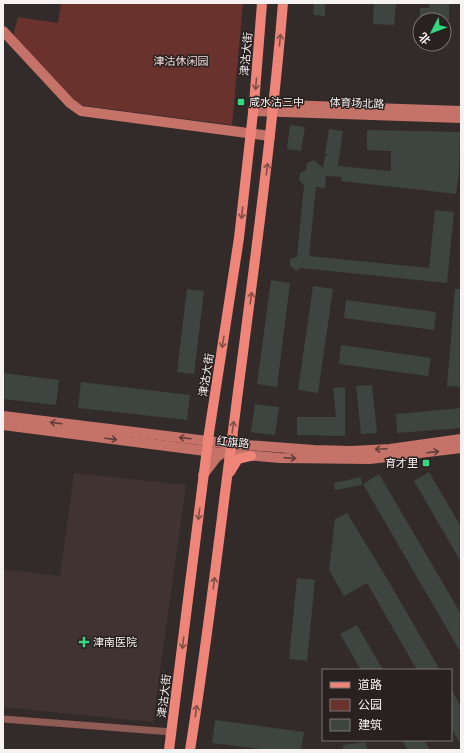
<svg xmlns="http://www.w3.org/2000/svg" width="464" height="753" font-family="'Noto Sans','Noto Sans SC',sans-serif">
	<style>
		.built { fill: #413331 }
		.green { fill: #69322c }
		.building { fill: #3e443f }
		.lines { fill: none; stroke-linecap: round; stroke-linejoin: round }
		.street { stroke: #8f5b54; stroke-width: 7 }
		.secondary { stroke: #c57369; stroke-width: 10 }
		.primary { stroke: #ef8579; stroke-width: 10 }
		.oneway { stroke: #824e48 }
		.oneway2 { stroke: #5f3e3a }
		.poi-dot { fill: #35d881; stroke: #282120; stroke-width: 1.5 }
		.labels { text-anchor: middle; stroke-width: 3; stroke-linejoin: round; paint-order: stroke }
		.street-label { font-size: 11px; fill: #f7f2f2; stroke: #282120 }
		.park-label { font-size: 11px; fill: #f0dad7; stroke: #282120 }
		.poi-label { font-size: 11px; fill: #f7f2f2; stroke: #282120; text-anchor: start }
	</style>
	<rect width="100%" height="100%" fill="#322b2a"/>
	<polygon class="built" points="74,473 186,485 153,722 3,707 3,569 60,576"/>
	<polygon class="green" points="61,3 243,3 232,125 86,106 79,104 72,99 13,36 18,17 58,23"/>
	<g class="building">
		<polygon points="314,3 325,3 325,16 313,15"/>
		<polygon points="374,3 396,3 394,25 373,24"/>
		<polygon points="429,3 449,3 449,20 420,20 420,8 429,8"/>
		<polygon points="290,125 305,127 301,151 287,149"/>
		<polygon points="329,129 343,131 338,166 391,171 391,151 367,150 367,130 460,132 459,171 456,194 341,181 342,177 326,176 325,188 316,187 309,256 429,268 435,210 454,212 447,283 301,268 296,271 290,266 290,259 297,257 304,185 299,180 300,173 306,170 307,163 314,160 323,168 325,156 329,155 325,154"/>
		<polygon points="271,280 290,283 277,387 257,384"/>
		<polygon points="313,286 333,289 318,393 298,390"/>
		<polygon points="187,289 204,291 194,374 177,372"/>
		<polygon points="455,289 461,289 461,387 447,386"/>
		<polygon points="346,300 436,312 434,330 344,318"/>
		<polygon points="341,345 431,358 428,376 339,364"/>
		<polygon points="3,373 59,380 56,405 3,399"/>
		<polygon points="81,382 190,395 187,420 78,408"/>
		<polygon points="372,385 377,433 361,434 356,386"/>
		<polygon points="345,387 345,436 297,435 297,417 336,417 333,388"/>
		<polygon points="255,404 279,407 275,435 251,432"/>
		<polygon points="461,408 461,428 397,433 396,414"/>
		<polygon points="429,472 461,527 461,562 414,481"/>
		<polygon points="379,474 461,614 461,653 363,484"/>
		<polygon points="361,477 362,485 335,490 334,483"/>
		<polygon points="347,513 389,582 440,670 417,670 367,583 344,596 329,570 335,519"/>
		<polygon points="297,578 315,580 307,661 289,659"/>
		<polygon points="357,625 383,670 361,670 340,634"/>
		<polygon points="451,689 461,706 461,745 451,728"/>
		<polygon points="215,720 304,732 301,750 267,750 212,743"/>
		<polygon points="402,740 424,740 430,750 407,750"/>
		<polygon points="366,742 367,750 343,750 343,745"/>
	</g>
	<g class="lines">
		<polyline class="street" points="3,719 172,732"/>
		<g class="secondary">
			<polyline points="3,31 70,103 81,111 270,136"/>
			<polyline points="254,104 461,111"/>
			<polyline points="253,111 461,118"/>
			<polyline points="3,416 232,444 314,450 351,451 390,449 461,439"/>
			<polyline points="3,425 221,453 280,458 370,459 461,448"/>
			<polyline points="203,475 216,458 224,451"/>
		</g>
		<g class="primary">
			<polyline points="230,472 238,459 251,456"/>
			<polyline points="169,750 209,433 239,238 254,104 262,3"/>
			<path d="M190 750C207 644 219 538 233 431 251 288 271 147 283 3"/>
		</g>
	</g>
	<defs><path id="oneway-shaft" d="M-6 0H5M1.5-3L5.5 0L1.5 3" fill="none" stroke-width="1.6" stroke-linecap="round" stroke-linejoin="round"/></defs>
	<g class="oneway">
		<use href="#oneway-shaft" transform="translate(280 40) rotate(-85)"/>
		<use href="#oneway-shaft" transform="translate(256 84) rotate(95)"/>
		<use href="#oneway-shaft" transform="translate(267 169) rotate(-83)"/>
		<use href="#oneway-shaft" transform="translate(242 213) rotate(97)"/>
		<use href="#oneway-shaft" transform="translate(251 298) rotate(-82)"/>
		<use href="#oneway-shaft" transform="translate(223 342) rotate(99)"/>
		<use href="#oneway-shaft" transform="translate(233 427) rotate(-82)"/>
		<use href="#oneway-shaft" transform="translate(199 514) rotate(97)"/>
		<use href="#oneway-shaft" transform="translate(214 583) rotate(-83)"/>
		<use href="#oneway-shaft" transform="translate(183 643) rotate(97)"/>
		<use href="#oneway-shaft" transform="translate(196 711) rotate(-82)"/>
	</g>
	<g class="oneway2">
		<use href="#oneway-shaft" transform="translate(56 423) rotate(-173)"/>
		<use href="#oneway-shaft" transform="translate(185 438) rotate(-173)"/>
		<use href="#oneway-shaft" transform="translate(111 439) rotate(7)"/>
		<use href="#oneway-shaft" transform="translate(381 449) rotate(177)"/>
		<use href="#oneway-shaft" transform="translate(433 452) rotate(-7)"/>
		<use href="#oneway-shaft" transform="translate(290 458) rotate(3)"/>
	</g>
	<g class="poi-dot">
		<rect x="237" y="98" width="8" height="8" rx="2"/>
		<rect x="422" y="459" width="8" height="8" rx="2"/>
		<path d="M82 636h4v4h4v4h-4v4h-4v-4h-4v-4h4z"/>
	</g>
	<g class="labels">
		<g class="street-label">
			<text transform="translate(246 54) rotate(-85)" y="4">津沽大街</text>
			<text transform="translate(357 103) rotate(2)" y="4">体育场北路</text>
			<text transform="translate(206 375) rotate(-81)" y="4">津沽大街</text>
			<text transform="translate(233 442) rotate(6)" y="4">红旗路</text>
			<text transform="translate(164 696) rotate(-83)" y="4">津沽大街</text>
		</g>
		<g class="park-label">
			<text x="181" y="65">津沽休闲园</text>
		</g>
		<g class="poi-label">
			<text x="249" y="106">咸水沽三中</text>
			<text x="418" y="467" text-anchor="end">育才里</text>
			<text x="93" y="646">津南医院</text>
		</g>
	</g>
	<rect width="464" height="753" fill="none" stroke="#f7f2f2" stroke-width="8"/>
	<rect x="322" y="669" width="130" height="72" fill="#282120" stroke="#7b7574"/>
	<rect x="330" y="682" width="20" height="6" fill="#ef8579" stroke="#7b7574"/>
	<text x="358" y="689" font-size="12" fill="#f7f2f2">道路</text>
	<rect x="330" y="699" width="20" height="12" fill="#69322c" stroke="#7b7574"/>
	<text x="358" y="709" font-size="12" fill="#f7f2f2">公园</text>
	<rect x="330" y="719" width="20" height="12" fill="#3e443f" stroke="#7b7574"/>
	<text x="358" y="729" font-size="12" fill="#f7f2f2">建筑</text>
	<g transform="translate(432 32) rotate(228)"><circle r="19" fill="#282120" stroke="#7b7574"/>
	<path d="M0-3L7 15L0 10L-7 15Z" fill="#35d881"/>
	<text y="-6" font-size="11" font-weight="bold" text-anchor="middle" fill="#f7f2f2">北</text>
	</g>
</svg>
